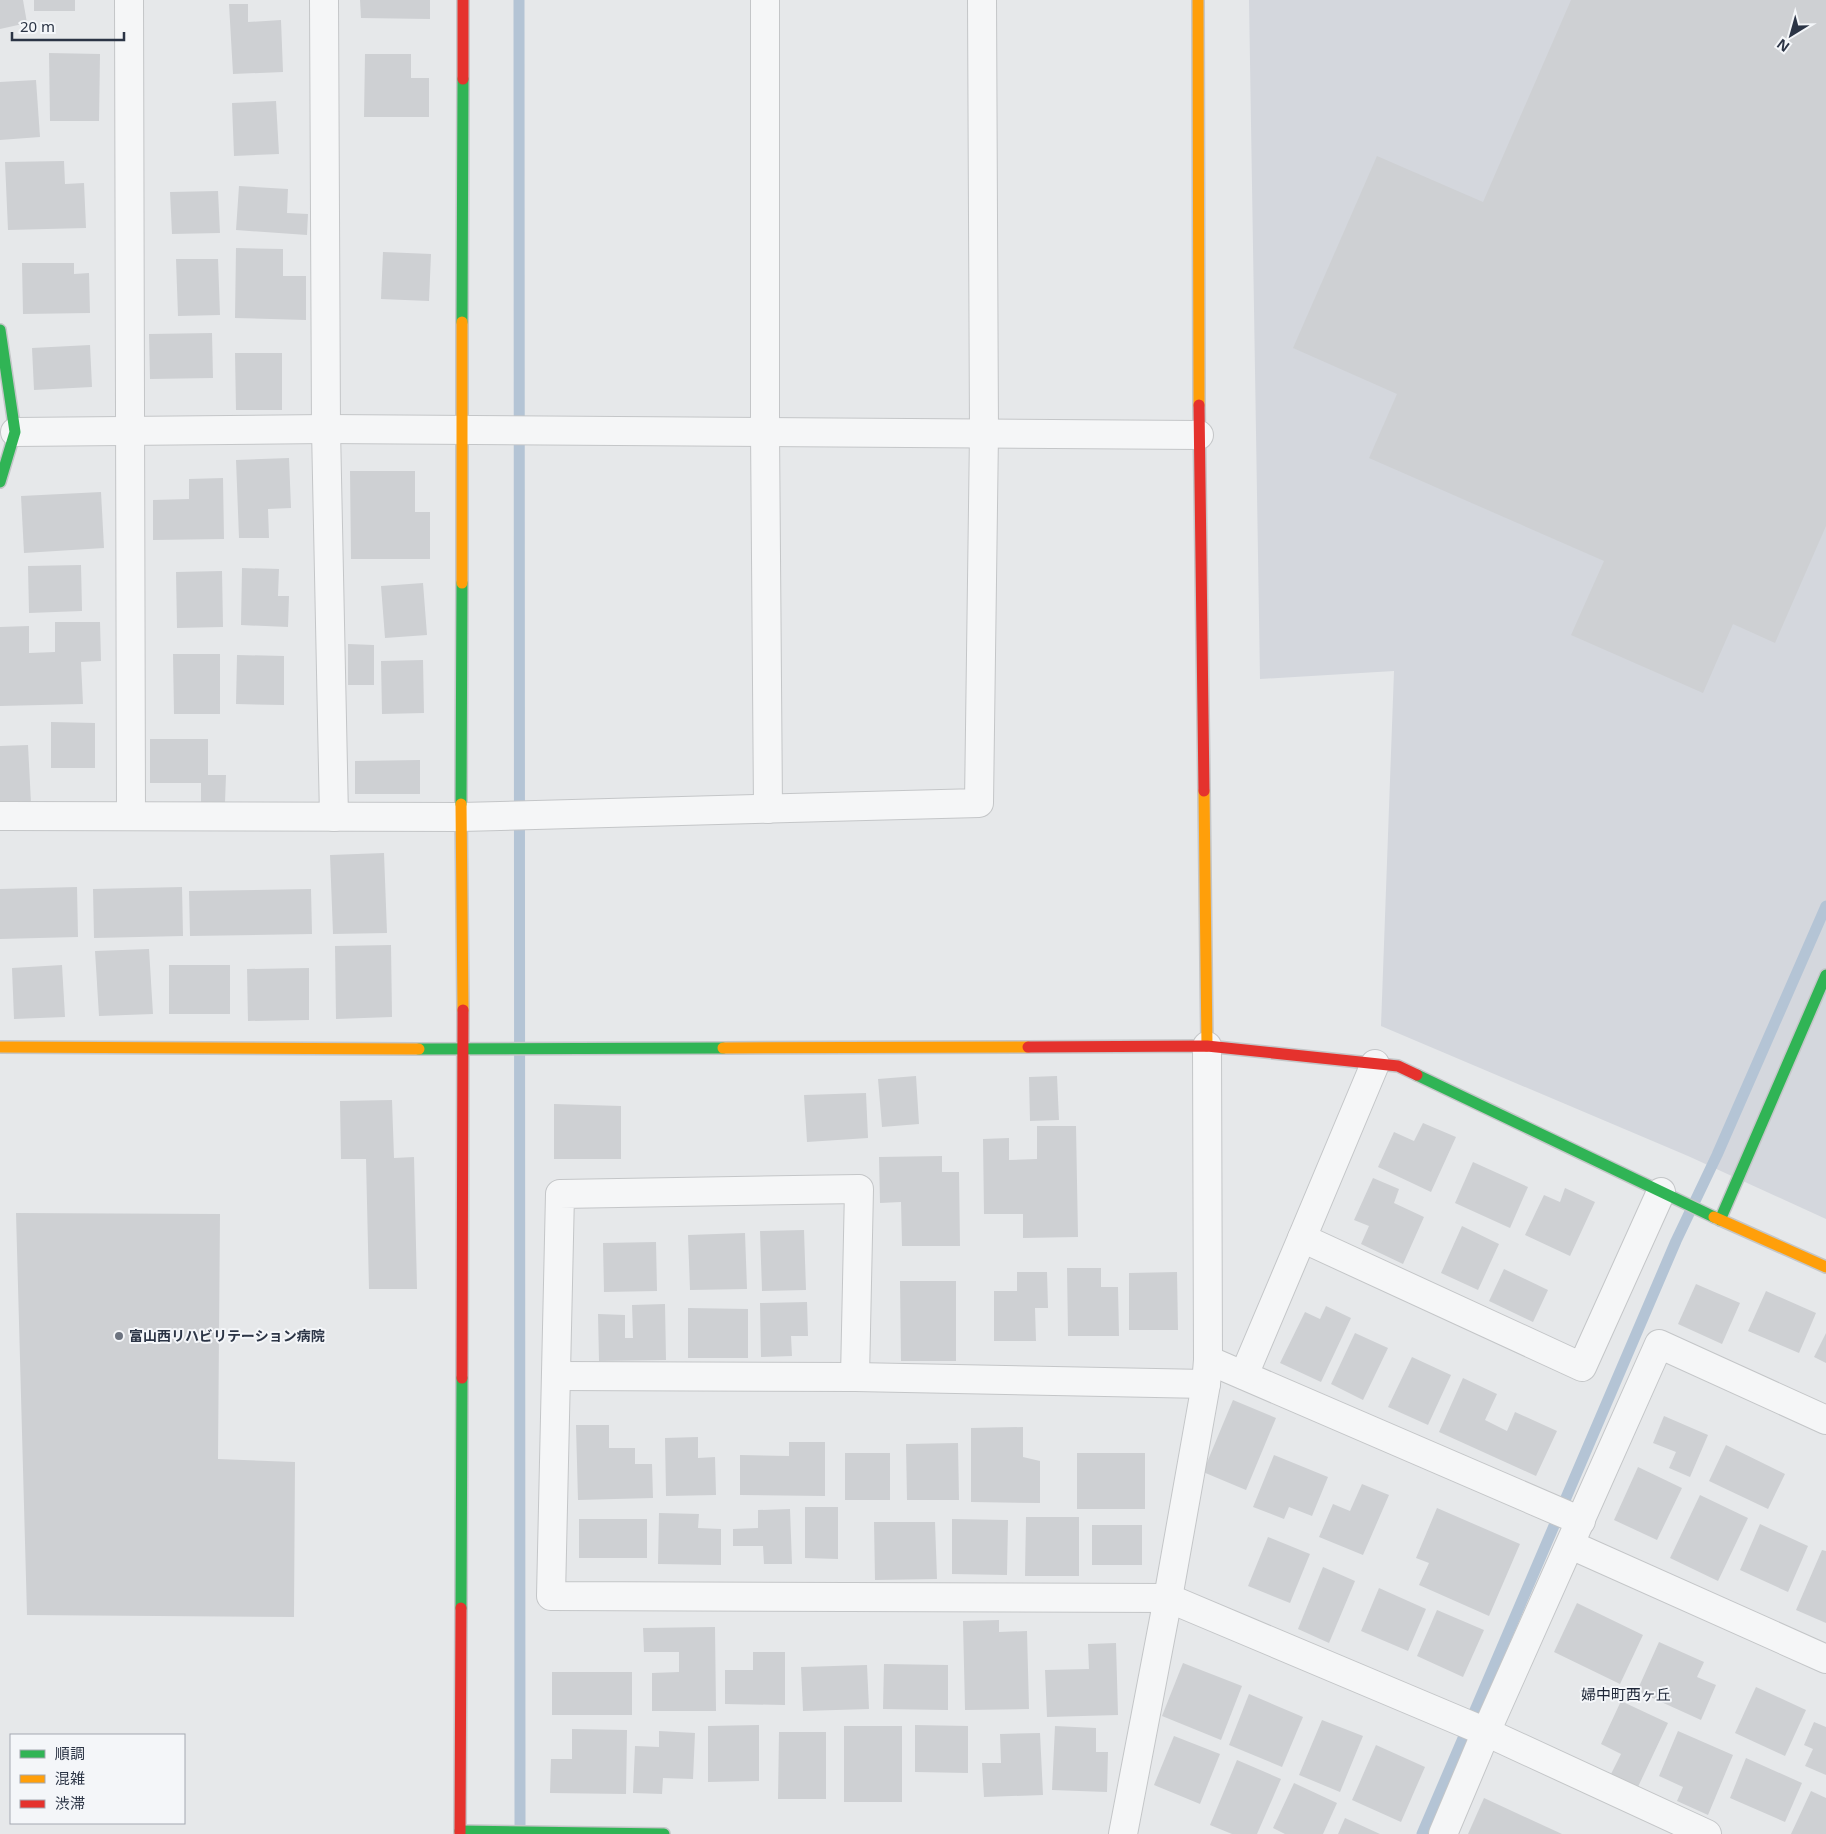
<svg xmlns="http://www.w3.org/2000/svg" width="1826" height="1834" font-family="'Noto Sans','Noto Sans JP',sans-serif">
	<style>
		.built { fill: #d4d7dd }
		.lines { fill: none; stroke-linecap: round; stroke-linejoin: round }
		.stream { stroke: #b4c4d5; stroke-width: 11 }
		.building { fill: #ced0d3 }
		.street-casing { stroke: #c4c6c8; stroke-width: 30 }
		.fast-casing { stroke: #c4c6c8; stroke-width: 14 }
		.slow-casing { stroke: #c4c6c8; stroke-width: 14 }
		.jam-casing { stroke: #c4c6c8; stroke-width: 14 }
		.street { stroke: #f5f6f7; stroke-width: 28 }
		.fast { stroke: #30b455; stroke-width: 11 }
		.slow { stroke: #ff9f0a; stroke-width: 11 }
		.jam { stroke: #e5322d; stroke-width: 11 }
		.poi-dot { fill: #6c737f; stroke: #f4f6f9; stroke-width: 2 }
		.labels { text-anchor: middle; stroke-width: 4; stroke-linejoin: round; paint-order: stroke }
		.poi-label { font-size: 14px; font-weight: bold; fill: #2b3445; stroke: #f4f6f9; text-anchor: start }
		.neighbourhood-label { font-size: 15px; fill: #1d2536; stroke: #f4f6f9 }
	</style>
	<rect width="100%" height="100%" fill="#e6e8ea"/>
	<polygon class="built" points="1249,0 1826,0 1826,1219 1688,1156 1381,1026 1394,671 1260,679"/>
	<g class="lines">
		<g class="stream">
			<polyline points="519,0 520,1833"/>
			<polyline points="1422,1834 1676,1241 1717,1155 1826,906"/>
		</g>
	</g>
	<g class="building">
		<polygon points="0,0 23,0 27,23 0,29"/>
		<rect x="34" y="0" width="41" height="11"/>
		<polygon points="360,0 430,0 430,19 361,18"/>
		<polygon points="1571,0 1826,0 1826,526 1775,643 1733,624 1703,693 1571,635 1604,561 1369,458 1397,394 1293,348 1377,156 1483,202"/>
		<polygon points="229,4 248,4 248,22 281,20 283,72 233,74"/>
		<polygon points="49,53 100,54 99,121 50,121"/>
		<polygon points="365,54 411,54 411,78 429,78 429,117 364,117"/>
		<polygon points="36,80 40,137 0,140 0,82"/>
		<polygon points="276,101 279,154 234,156 232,103"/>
		<polygon points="64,161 65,184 84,183 86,228 8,230 5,162"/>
		<polygon points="239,186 288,189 287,213 308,214 307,235 236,230"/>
		<polygon points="218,191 220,233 172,234 170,192"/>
		<polygon points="236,248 283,249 283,276 306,276 306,320 235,318"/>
		<polygon points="383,252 431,254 429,301 381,299"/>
		<polygon points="176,259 218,259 220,315 178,316"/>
		<polygon points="22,263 74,263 74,274 89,273 90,313 23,314"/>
		<polygon points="212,333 213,378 150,379 149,334"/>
		<polygon points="90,345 92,387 34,390 32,348"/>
		<polygon points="235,353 282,353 282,410 236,410"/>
		<polygon points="289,458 291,508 268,509 269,538 239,538 236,460"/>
		<polygon points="350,471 415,471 415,512 430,512 430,559 351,559"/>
		<polygon points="223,478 224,539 153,540 153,500 189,499 189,479"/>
		<polygon points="101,492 104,548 24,553 21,496"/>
		<polygon points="81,565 82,611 29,613 28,566"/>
		<polygon points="242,568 279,569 278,596 289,596 288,627 241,625"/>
		<polygon points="222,571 223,627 177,628 176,572"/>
		<polygon points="423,583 427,635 385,638 381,586"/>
		<polygon points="55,622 100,622 101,661 81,662 83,704 0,706 0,627 29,626 29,653 55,652"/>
		<polygon points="348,644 374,645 374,685 348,685"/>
		<polygon points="173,654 220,654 220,714 174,714"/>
		<polygon points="237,655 284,656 284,705 236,704"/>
		<polygon points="423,660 424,713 382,714 381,661"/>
		<polygon points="51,722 95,723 95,768 51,768"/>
		<polygon points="150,739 208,739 208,775 226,775 225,803 201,802 201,783 150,783"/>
		<polygon points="28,745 31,803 0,805 0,746"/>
		<polygon points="420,760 420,794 355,794 355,761"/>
		<polygon points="384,853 387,933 333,934 330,855"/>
		<polygon points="77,887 78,937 0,939 0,889"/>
		<polygon points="182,887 183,936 94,938 93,889"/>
		<polygon points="311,889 312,934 190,936 189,891"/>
		<polygon points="391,945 392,1017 336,1019 335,946"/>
		<polygon points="149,949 153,1014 99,1016 95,951"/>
		<polygon points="62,965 65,1017 14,1019 12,968"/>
		<rect x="169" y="965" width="61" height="49"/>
		<polygon points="309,968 309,1020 248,1021 247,969"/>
		<polygon points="916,1076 919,1124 882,1127 878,1079"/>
		<polygon points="1057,1076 1059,1120 1030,1121 1029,1077"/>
		<polygon points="866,1093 868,1138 807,1142 804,1095"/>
		<polygon points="392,1100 394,1158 414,1157 417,1289 369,1289 366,1159 341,1159 340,1101"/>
		<polygon points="554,1104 621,1106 621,1159 554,1159"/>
		<polygon points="1423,1123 1456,1137 1431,1192 1378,1167 1394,1132 1414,1141"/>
		<polygon points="1037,1126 1076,1126 1078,1237 1023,1238 1023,1214 984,1214 983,1139 1009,1138 1009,1160 1037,1159"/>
		<polygon points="942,1156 942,1172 959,1172 960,1246 902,1246 901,1202 880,1203 879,1157"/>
		<polygon points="1473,1162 1528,1187 1510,1228 1455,1203"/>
		<polygon points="1373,1178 1399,1189 1394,1203 1424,1217 1403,1264 1361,1244 1369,1226 1354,1220"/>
		<polygon points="1565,1188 1595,1202 1570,1256 1525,1235 1544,1195 1560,1202"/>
		<polygon points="16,1213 220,1214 218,1459 295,1462 294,1617 27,1615"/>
		<polygon points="1462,1226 1499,1244 1478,1290 1441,1273"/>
		<polygon points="804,1230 806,1290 762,1291 760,1231"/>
		<polygon points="745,1233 747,1289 690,1290 688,1235"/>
		<polygon points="656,1242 657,1291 604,1292 603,1243"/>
		<polygon points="1067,1268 1101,1268 1101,1287 1118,1287 1119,1336 1068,1336"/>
		<polygon points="1504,1269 1548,1290 1533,1322 1489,1301"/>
		<polygon points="1017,1272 1047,1272 1048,1308 1035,1308 1036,1341 994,1341 994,1291 1017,1291"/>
		<polygon points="1177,1272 1178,1330 1129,1330 1129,1273"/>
		<polygon points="900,1281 956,1281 956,1361 901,1361"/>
		<polygon points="1696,1284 1740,1303 1722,1344 1678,1324"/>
		<polygon points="1766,1291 1816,1313 1799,1353 1748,1331"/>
		<polygon points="807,1302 808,1336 791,1336 792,1356 761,1357 760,1303"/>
		<polygon points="665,1304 666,1360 599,1361 598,1314 625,1315 625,1338 633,1338 632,1305"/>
		<polygon points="1326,1306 1351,1318 1321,1382 1280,1363 1305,1312 1320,1319"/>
		<polygon points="688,1308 748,1309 748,1358 688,1358"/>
		<polygon points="1355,1333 1388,1348 1363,1400 1331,1384"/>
		<polygon points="1826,1333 1826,1363 1814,1357"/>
		<polygon points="1412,1357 1451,1375 1428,1425 1388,1407"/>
		<polygon points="1463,1378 1497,1394 1485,1420 1507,1431 1515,1412 1557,1431 1536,1476 1439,1432"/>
		<polygon points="1233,1400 1276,1418 1246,1490 1203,1472"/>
		<polygon points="1664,1416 1708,1435 1690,1477 1669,1468 1676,1452 1653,1443"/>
		<polygon points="576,1425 609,1425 609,1448 635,1448 635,1464 652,1464 653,1498 578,1500"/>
		<polygon points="1023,1427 1023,1457 1040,1461 1040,1503 971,1502 971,1428"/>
		<polygon points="698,1437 698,1458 715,1457 716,1495 666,1496 665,1438"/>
		<polygon points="789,1442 825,1442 825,1496 740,1495 740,1455 789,1456"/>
		<polygon points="958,1443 959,1500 907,1500 906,1444"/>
		<polygon points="1726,1445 1785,1474 1768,1509 1709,1481"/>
		<rect x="845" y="1453" width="45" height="47"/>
		<rect x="1077" y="1453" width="68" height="56"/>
		<polygon points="1274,1455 1328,1477 1312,1516 1289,1507 1284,1519 1253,1507"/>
		<polygon points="1638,1467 1682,1488 1657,1540 1614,1520"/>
		<polygon points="1362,1484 1389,1495 1363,1555 1319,1537 1333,1504 1350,1511"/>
		<polygon points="1700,1495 1748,1518 1718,1581 1670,1558"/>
		<polygon points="805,1507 838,1507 838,1559 805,1558"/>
		<polygon points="1437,1508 1520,1544 1489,1616 1419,1585 1429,1563 1416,1558"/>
		<polygon points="790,1509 792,1564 764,1564 763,1546 733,1546 733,1529 758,1528 758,1510"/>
		<polygon points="659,1513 699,1514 698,1528 721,1529 721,1565 658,1564"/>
		<polygon points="1026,1517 1079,1517 1079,1576 1025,1576"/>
		<rect x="579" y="1519" width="68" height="39"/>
		<polygon points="952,1519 1008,1520 1007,1575 952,1574"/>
		<polygon points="874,1522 935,1522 937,1579 875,1580"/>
		<polygon points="1760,1524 1808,1546 1788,1592 1740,1570"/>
		<rect x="1092" y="1525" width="50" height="40"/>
		<polygon points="1268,1537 1310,1554 1290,1603 1248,1586"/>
		<polygon points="1822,1550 1826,1551 1826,1623 1796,1610"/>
		<polygon points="1323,1567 1355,1581 1329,1643 1298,1629"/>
		<polygon points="1379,1588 1426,1609 1408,1651 1361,1631"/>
		<polygon points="1577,1603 1643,1635 1620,1684 1554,1652"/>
		<polygon points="1437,1610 1484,1630 1463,1677 1417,1656"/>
		<polygon points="999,1620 999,1632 1027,1631 1029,1709 965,1710 963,1621"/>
		<polygon points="715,1627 716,1711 652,1711 652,1673 679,1672 679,1652 644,1652 643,1628"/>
		<polygon points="1659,1642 1704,1662 1697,1677 1716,1685 1701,1720 1637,1691"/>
		<polygon points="1116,1643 1118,1715 1047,1717 1045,1670 1089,1669 1088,1644"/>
		<polygon points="753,1652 785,1652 785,1705 725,1704 725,1670 753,1670"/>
		<polygon points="1183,1663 1242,1686 1221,1740 1162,1716"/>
		<polygon points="884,1664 948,1665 948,1710 883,1709"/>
		<polygon points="867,1665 869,1709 803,1711 801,1667"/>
		<rect x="552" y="1672" width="80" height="43"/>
		<polygon points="1756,1687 1806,1710 1785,1756 1735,1733"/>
		<polygon points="1249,1694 1303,1717 1282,1767 1229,1745"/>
		<polygon points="1621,1701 1668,1723 1637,1789 1610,1776 1621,1754 1601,1744"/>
		<polygon points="1322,1720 1363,1736 1340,1792 1299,1775"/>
		<polygon points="1814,1722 1826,1727 1826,1775 1805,1766 1813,1749 1804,1745"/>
		<polygon points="759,1725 759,1781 708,1782 708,1726"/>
		<polygon points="915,1725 968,1726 968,1773 915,1772"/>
		<rect x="844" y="1726" width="58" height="76"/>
		<polygon points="1055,1726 1096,1728 1096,1752 1108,1752 1107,1792 1052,1790"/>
		<polygon points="572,1729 627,1730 626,1794 550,1793 551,1759 572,1759"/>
		<polygon points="659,1731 695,1733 693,1779 663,1778 662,1794 633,1793 635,1746 659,1747"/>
		<polygon points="1678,1731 1733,1755 1708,1815 1677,1801 1683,1787 1659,1776"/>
		<polygon points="779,1732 826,1732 826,1799 778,1799"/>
		<polygon points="1040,1733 1043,1795 984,1797 982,1763 1001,1763 1000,1734"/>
		<polygon points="1174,1736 1220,1754 1200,1804 1154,1785"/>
		<polygon points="1376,1745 1425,1767 1401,1822 1352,1800"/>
		<polygon points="1746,1758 1802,1783 1785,1822 1730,1798"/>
		<polygon points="1237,1760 1281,1779 1257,1834 1232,1834 1210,1825"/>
		<polygon points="1294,1783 1337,1803 1323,1834 1285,1834 1273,1828"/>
		<polygon points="1811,1791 1826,1798 1826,1834 1791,1834"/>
		<polygon points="1484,1798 1562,1834 1468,1834"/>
		<polygon points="1345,1818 1380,1834 1338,1834"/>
	</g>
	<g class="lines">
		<g class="street-casing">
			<g id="street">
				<polyline points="129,0 131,816"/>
				<polyline points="324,0 326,429 334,817"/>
				<polyline points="765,0 765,431 768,809"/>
				<polyline points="15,432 326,429 1199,435"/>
				<polyline points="0,816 461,817 979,803 984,433 982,0"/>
				<polyline points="1375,1064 1302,1238 1582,1367 1661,1192"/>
				<polyline points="1208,1360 1581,1521"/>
				<polyline points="1244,1375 1302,1238"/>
				<polyline points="556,1376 855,1377 1206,1384"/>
				<polyline points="855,1377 859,1189 560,1194 551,1596 1168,1598 1486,1732 1707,1834"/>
				<polyline points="1571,1545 1826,1659"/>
				<polyline points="1123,1834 1168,1598 1206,1384 1208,1360 1207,1046"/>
				<polyline points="1443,1834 1486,1732 1659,1344 1826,1420"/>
			</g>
		</g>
		<g class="fast-casing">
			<g id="fast">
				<polyline points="462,322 463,79"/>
				<polyline points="0,330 15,432 0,482"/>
				<polyline points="461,804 462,583"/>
				<polyline points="419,1049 723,1048"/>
				<polyline points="1417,1075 1714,1217"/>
				<polyline points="1720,1220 1826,975"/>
				<polyline points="461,1608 462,1378"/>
				<polyline points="460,1831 664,1834"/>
			</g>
		</g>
		<g class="slow-casing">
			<g id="slow">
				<polyline points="1198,0 1199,405"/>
				<polyline points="462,583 462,322"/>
				<polyline points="1204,791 1207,1046"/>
				<polyline points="461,804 463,1010"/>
				<polyline points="0,1047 419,1049"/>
				<polyline points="723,1048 1028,1047"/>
				<polyline points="1714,1217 1826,1267"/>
			</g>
		</g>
		<g class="jam-casing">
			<g id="jam">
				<polyline points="463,79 463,0"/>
				<polyline points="1199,405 1204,791"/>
				<polyline points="1028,1047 1207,1046 1398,1066 1417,1075"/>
				<polyline points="462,1378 463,1010"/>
				<polyline points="460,1834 461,1608"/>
			</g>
		</g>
		<use href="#street" class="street"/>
		<use href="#fast" class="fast"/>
		<use href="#slow" class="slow"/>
		<use href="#jam" class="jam"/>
	</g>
	<circle class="poi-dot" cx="119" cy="1336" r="5"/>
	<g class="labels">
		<g class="poi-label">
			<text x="129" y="1341">富山西リハビリテーション病院</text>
		</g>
		<g class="neighbourhood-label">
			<text x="1626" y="1700">婦中町西ヶ丘</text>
		</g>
	</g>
	<rect x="10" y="1734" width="175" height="90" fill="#f4f6f9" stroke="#a4a8b1"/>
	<rect x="20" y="1750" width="25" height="8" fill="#30b455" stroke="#a4a8b1"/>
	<text x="55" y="1759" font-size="15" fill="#2b3445">順調</text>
	<rect x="20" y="1775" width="25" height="8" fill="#ff9f0a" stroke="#a4a8b1"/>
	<text x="55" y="1784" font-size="15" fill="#2b3445">混雑</text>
	<rect x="20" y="1800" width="25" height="8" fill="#e5322d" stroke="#a4a8b1"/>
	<text x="55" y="1809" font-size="15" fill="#2b3445">渋滞</text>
	<g transform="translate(1791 35) rotate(217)" stroke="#f4f6f9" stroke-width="4" paint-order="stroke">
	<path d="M0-4L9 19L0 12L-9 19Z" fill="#2b3445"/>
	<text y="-8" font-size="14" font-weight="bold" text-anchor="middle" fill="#2b3445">N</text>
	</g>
	<path d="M12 32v8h112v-8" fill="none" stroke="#2b3445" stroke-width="2.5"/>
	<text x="20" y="32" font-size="15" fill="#2b3445" stroke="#f4f6f9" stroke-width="4" paint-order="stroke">20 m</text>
</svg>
